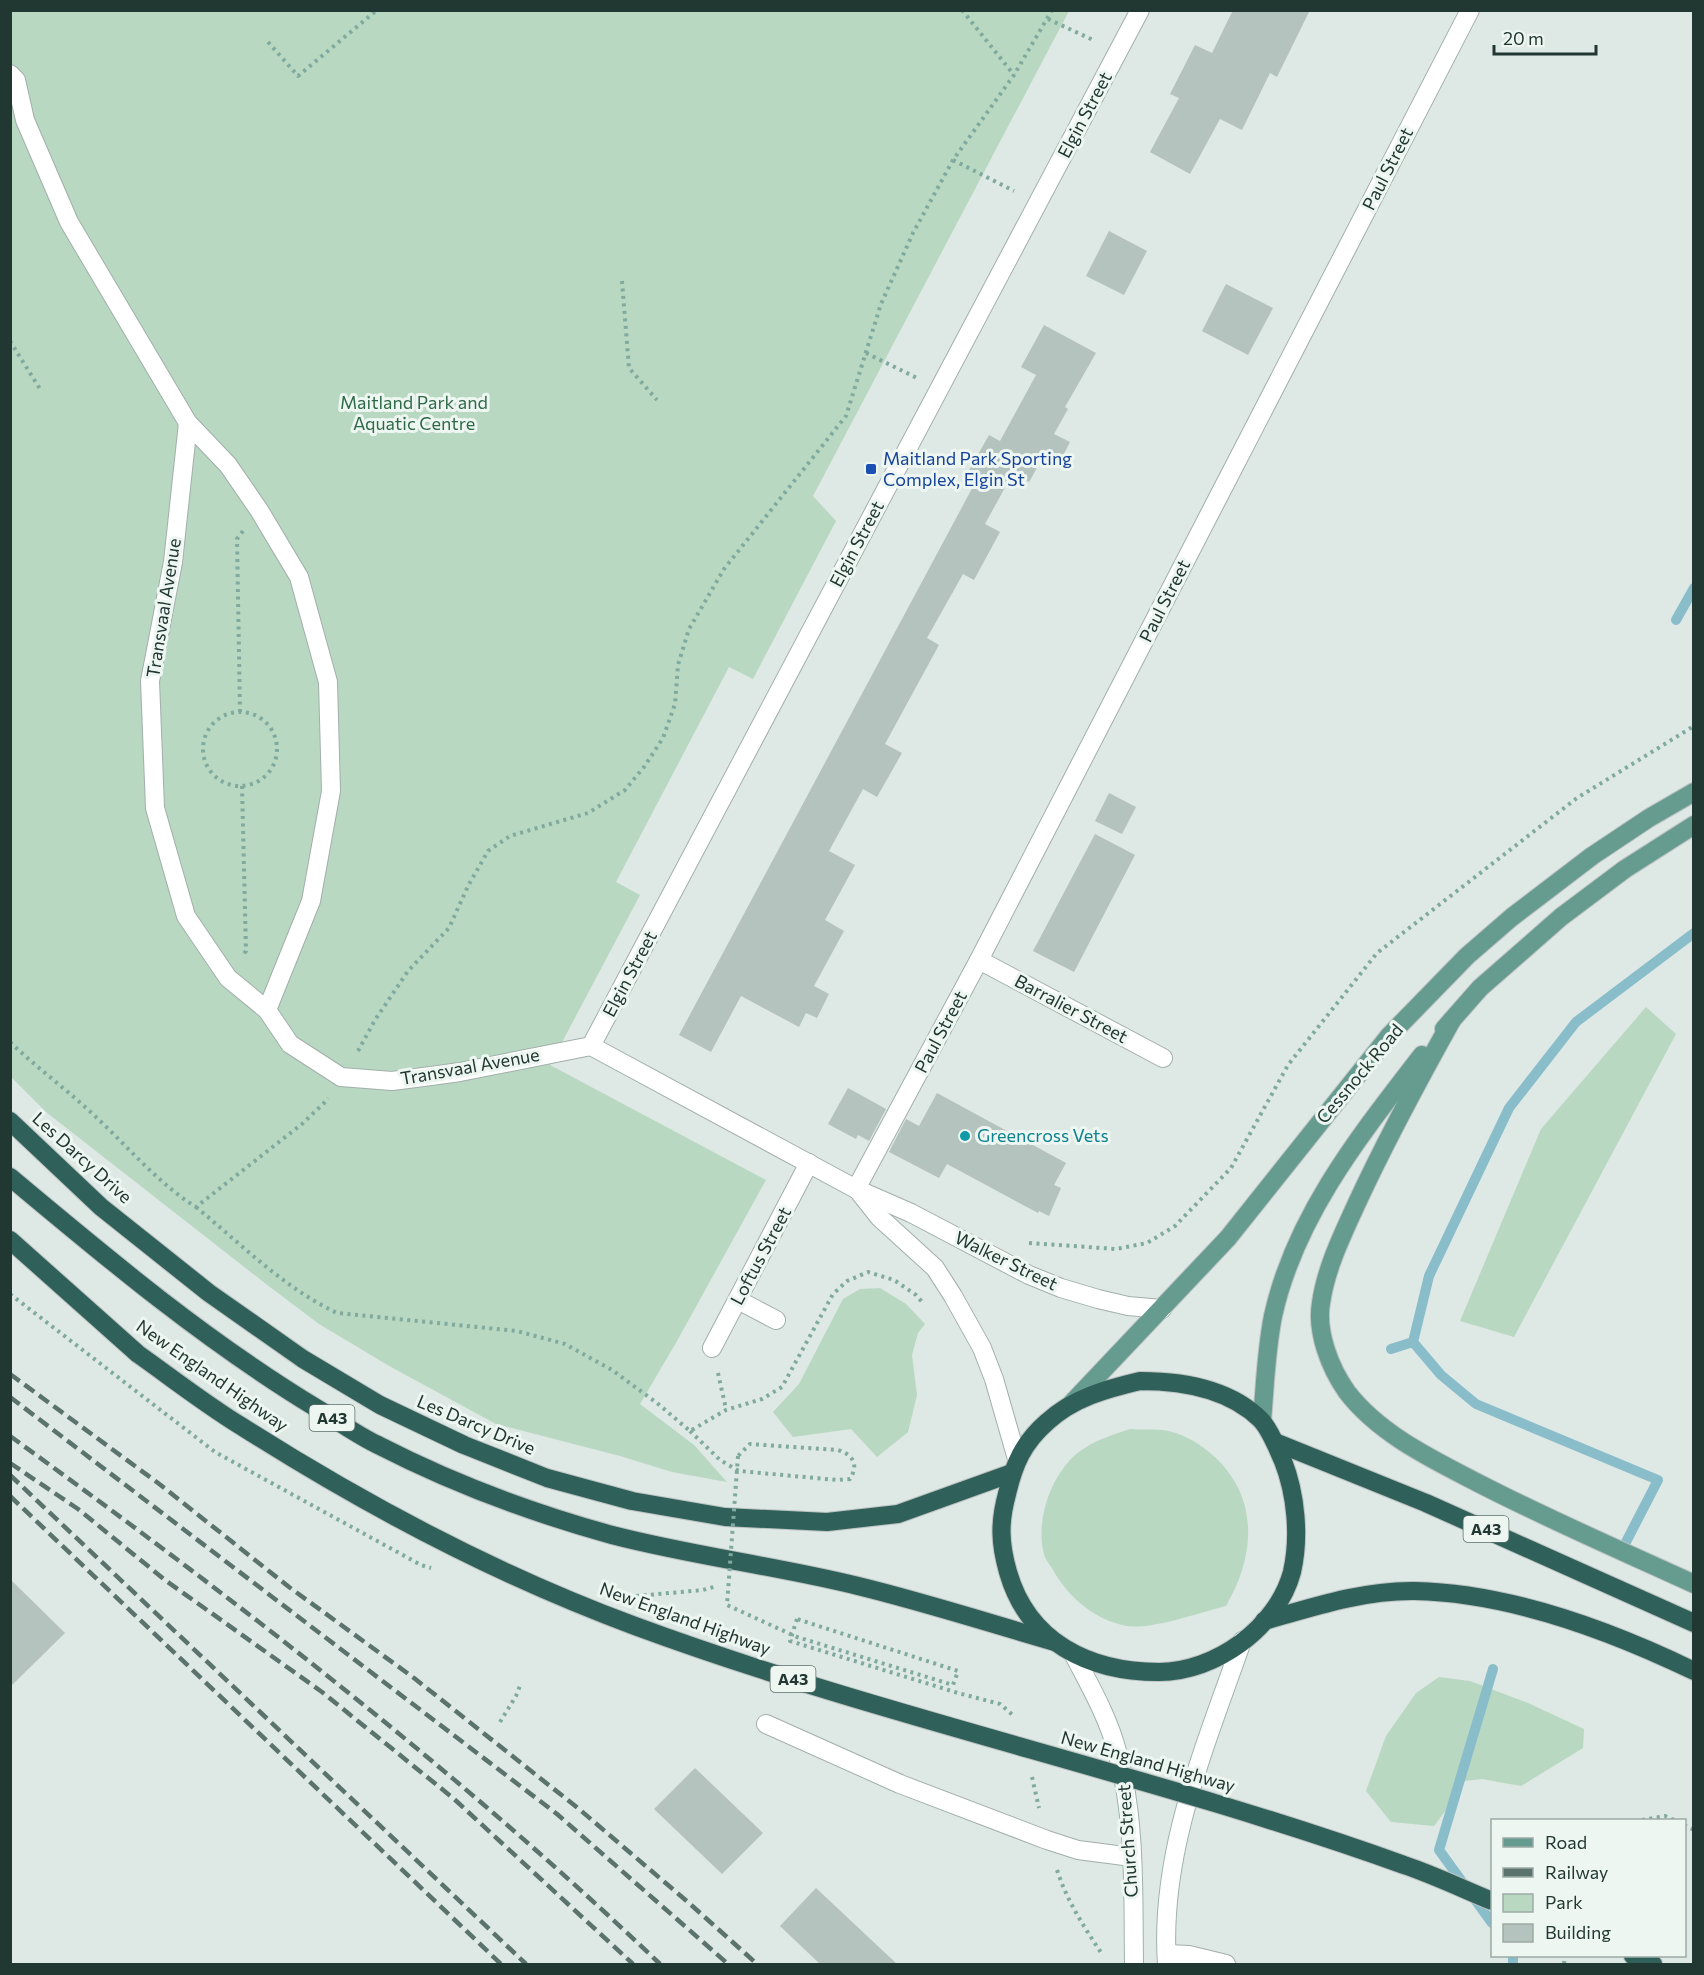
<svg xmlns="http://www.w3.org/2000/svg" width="1704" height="1975" font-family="Commissioner,sans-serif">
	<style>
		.green { fill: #b8d8c2 }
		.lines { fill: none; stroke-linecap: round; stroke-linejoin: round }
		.stream { stroke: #8abdca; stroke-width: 10 }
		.building { fill: #b4c3bd }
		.lane-casing { stroke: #a2afab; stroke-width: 20 }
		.street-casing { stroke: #a2afab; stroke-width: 20 }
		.secondary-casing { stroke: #9eb3ad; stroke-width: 20 }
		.primary-casing { stroke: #bcc3c2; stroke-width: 20 }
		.highway-casing { stroke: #bcc3c2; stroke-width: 20 }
		.path { stroke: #81aa9f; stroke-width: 4; stroke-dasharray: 3 4.5; stroke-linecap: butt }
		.lane { stroke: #fff; stroke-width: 18 }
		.street { stroke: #fff; stroke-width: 18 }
		.secondary { stroke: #fff; stroke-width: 18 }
		.primary { stroke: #669b90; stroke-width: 18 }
		.highway { stroke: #2f6059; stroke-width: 18 }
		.rail { stroke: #5b736d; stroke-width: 4.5; stroke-dasharray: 12 6; stroke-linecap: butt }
		.highway-bridge-casing { stroke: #bcc3c2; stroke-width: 20; stroke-linecap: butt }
		.path-bridge { stroke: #81aa9f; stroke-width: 4; stroke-dasharray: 3 4.5; stroke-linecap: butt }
		.highway-bridge { stroke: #2f6059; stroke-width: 18 }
		.transit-dot { fill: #1a4fb4; stroke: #eef6f2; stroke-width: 2 }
		.culture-dot { fill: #0f9aa8; stroke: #eef6f2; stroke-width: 2 }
		.labels { text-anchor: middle; stroke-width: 6; stroke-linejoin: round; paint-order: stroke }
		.shield { fill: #eef6f2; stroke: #5e706c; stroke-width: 1.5 }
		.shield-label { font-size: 16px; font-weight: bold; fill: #213732 }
		.street-label { font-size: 18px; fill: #213732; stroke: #eef6f2 }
		.park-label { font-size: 18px; fill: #2f6a48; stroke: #eef6f2 }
		.transit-label { font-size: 18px; fill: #164399; stroke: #eef6f2; text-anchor: start }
		.culture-label { font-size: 18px; fill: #0d838f; stroke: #eef6f2; text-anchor: start }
	</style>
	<rect width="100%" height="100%" fill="#dee8e4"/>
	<g class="green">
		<polygon points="10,11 1069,11 813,496 836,521 753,679 729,667 616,882 640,895 550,1065 766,1180 677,1341 640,1404 694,1445 727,1482 672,1472 620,1456 496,1424 391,1367 319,1324 266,1284 46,1112 11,1077"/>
		<polygon points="1646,1007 1676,1034 1514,1337 1460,1321 1541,1129"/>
		<polygon points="880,1288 906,1304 925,1324 918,1333 912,1355 917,1395 908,1432 877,1457 851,1429 793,1437 773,1412 799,1384 843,1299 860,1289"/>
		<path d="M1130 1429C1141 1430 1152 1429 1163 1430 1179 1432 1196 1441 1209 1452 1259 1493 1257 1553 1226 1606 1201 1612 1152 1630 1127 1626 1095 1620 1069 1598 1053 1570 1050 1565 1045 1559 1044 1554 1036 1523 1048 1484 1070 1460 1086 1443 1109 1436 1130 1429Z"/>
		<polygon points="1439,1677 1470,1681 1528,1703 1584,1729 1583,1748 1521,1786 1482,1779 1456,1782 1446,1810 1434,1826 1391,1822 1366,1791 1386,1736 1416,1693"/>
	</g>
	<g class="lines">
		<g class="stream">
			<polyline points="1676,620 1694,588"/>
			<polyline points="1413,1342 1441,1375 1476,1404 1658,1480 1626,1542"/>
			<polyline points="1391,1349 1413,1342 1429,1276 1509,1108 1576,1022 1694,933"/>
			<polyline points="1492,1923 1439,1850 1493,1669"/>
			<polyline points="1513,1964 1513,1956"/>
		</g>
	</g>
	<g class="building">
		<polygon points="1233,10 1310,10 1277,77 1270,73 1242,130 1220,119 1190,174 1150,152 1179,98 1170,94 1195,45 1212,53"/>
		<polygon points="1109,231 1147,251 1124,295 1086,276"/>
		<polygon points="1226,284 1273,308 1248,355 1202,331"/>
		<polygon points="1044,325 1096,353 1065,407 1068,409 1054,434 1070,442 1058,465 1043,457 1029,482 1013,473 985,524 1000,532 974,580 963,574 927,638 939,645 885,744 902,753 877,797 863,789 829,851 855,865 825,920 844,931 814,986 829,994 817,1018 806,1013 799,1027 741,996 711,1052 679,1035 976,481 966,476 989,435 1000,441 1036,375 1021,367"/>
		<polygon points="1109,793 1136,807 1122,834 1095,821"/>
		<polygon points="1095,834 1135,855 1074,972 1033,951"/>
		<polygon points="848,1088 886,1109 869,1141 858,1135 856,1139 828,1124"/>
		<polygon points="937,1093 1066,1163 1054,1185 1061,1188 1049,1216 1039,1211 1038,1213 947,1164 939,1178 889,1152 906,1119 919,1126"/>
		<polygon points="10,1579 65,1633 10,1687"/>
		<polygon points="695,1768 763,1833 722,1874 654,1809"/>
		<polygon points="816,1888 898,1965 821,1965 780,1926"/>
	</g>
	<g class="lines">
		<g class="lane-casing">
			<g id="lane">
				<polyline points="10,74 16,80 25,120 69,222 188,423 228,465 259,510 299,577 328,682 331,791 311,901 267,1010"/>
				<polyline points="188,423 173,562 150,681 155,808 186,916 228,978 267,1010 290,1044 341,1077 392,1081 431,1076 460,1072 591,1046"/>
				<polyline points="738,1300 776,1320"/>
				<polyline points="766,1724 900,1784 1047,1840 1078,1850 1132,1857"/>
				<polyline points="1167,1954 1189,1955 1226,1964"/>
			</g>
		</g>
		<g class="street-casing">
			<g id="street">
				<polyline points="1140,10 591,1046 856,1189 911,1213 1029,1275 1061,1288 1098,1299 1128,1306 1162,1309"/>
				<polyline points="979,960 1163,1058"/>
				<polyline points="856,1189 979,960 1470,10"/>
				<polyline points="860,1193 879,1217 935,1268 953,1296 982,1348 994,1379 1017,1459"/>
				<polyline points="712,1348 809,1163"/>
			</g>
		</g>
		<g class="secondary-casing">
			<g id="secondary">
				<path d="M1074 1655C1090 1686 1108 1717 1117 1751 1136 1820 1133 1893 1134 1964"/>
				<path d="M1167 1964C1159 1852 1206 1745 1242 1641"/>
			</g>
		</g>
		<g class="primary-casing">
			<g id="primary">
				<path d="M1452 1020C1418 1081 1385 1142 1356 1205 1342 1236 1326 1268 1321 1303 1316 1332 1330 1368 1347 1392 1380 1435 1434 1460 1480 1484 1550 1520 1622 1551 1694 1584"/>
				<polyline points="1444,1029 1480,988 1561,917 1625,869 1694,825"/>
				<polyline points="1070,1405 1228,1238 1389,1036 1467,956 1512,917 1592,856 1649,818 1694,792"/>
				<path d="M1262 1421C1265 1386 1266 1351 1273 1316 1295 1216 1361 1134 1422 1055"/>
			</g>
		</g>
		<g class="highway-casing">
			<g id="highway">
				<polyline points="10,1121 101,1207 209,1293 303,1359 380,1405 464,1445 547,1478 632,1501 725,1517 827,1522 898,1514 1012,1473"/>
				<path d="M10 1177C109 1260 207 1342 318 1409 338 1421 357 1435 378 1445 452 1483 532 1513 612 1535 693 1556 777 1566 858 1586 924 1602 989 1623 1055 1642"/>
				<polyline points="10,1240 138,1354"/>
				<path d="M1140 1381C1181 1381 1230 1389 1261 1420 1271 1431 1277 1448 1283 1461 1296 1494 1300 1537 1292 1572 1277 1628 1215 1672 1159 1672 1089 1672 1028 1642 1008 1572 1000 1544 999 1523 1007 1494 1014 1464 1023 1443 1047 1422 1073 1398 1106 1389 1140 1381Z"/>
				<polyline points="1275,1442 1426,1503 1694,1623"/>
				<path d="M1264 1621C1313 1607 1364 1590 1415 1591 1510 1593 1609 1630 1694 1671"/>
				<polyline points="1633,1956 1653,1964"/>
			</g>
		</g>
		<g class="path">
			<polyline points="962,10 1014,75"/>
			<polyline points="1048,19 1093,40"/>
			<polyline points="268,42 298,76 377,10"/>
			<polyline points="953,160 1014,191"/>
			<polyline points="622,281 629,368 657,400"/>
			<polyline points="10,341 40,389"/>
			<polyline points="866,353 917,378"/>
			<polyline points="240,712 237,539 243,531"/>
			<circle cx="240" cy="749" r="37"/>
			<polyline points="242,786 246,951 243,955"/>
			<path d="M10 1042C38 1069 69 1091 97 1118 129 1148 159 1184 196 1207L302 1124 324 1103 328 1098"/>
			<polyline points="358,1051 375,1020 408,971 449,928 468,886 488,851 510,836 588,813 625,790 644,767 663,738 675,704 678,665 689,629 724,569 846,416 881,304 913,233 953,160 1014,75 1052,10"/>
			<path d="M196 1207C241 1244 284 1288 337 1313L517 1331 565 1344 612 1370 657 1403 690 1431 726 1410 762 1399 782 1387 833 1294 847 1281 868 1272 894 1280 916 1295 923 1303"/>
			<polyline points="1029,1243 1116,1249 1147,1243 1175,1226 1231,1168 1288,1065 1377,953 1577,798 1694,726"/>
			<polyline points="10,1294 215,1452 421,1565 431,1568"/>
			<polyline points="718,1373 726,1409"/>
			<path d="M690 1431 720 1460 739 1471 837 1480 850 1479C859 1464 853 1455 838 1450L750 1444 738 1456"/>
			<polyline points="636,1596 703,1590 717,1586"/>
			<polyline points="797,1619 790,1641 958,1693 1000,1704 1014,1716"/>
			<polyline points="500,1722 516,1696 521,1683"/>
			<polyline points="1032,1777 1039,1808"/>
			<polyline points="1642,1820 1665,1816 1674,1820"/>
			<polyline points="1684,1825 1694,1830"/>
			<path d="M1057 1870C1067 1901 1084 1927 1102 1954"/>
			<polyline points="1564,1964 1565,1956"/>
		</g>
		<use href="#lane" class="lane"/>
		<use href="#street" class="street"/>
		<use href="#secondary" class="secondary"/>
		<use href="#primary" class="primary"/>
		<use href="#highway" class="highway"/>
		<g class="rail">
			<polyline points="10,1374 158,1483 289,1587 414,1678 579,1809 689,1903 757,1964"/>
			<polyline points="10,1397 557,1814 728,1964"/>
			<path d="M10 1436C236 1600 458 1771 660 1964"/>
			<polyline points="10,1463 78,1509 165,1580 322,1692 453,1798 633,1964"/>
			<polyline points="10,1475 526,1964"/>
			<polyline points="10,1496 501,1964"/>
		</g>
		<g class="highway-bridge-casing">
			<path id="highway-bridge" d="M138 1354C172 1378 205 1404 241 1426 365 1505 497 1575 635 1626 887 1719 1151 1774 1404 1865 1434 1875 1463 1889 1492 1901"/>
		</g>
		<polyline class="path-bridge" points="738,1456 727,1605 797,1637 953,1685 958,1671 797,1619"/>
		<use href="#highway-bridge" class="highway-bridge"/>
	</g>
	<rect class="transit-dot" x="865" y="463" width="12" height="12" rx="3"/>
	<circle class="culture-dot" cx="965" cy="1136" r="6"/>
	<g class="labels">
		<g class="shield">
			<rect x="309.5" y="1405" width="45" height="26" rx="4.5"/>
			<rect x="1463.5" y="1516" width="45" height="26" rx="4.5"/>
			<rect x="770.5" y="1666" width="45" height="26" rx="4.5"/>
		</g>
		<g class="shield-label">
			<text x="332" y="1424">A43</text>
			<text x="1486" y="1535">A43</text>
			<text x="793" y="1685">A43</text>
		</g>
		<g class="street-label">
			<text transform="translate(1085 115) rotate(-62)" y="6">Elgin Street</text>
			<text transform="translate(1388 169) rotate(-63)" y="6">Paul Street</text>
			<text transform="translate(857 544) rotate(-62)" y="6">Elgin Street</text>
			<text transform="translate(1165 601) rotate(-63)" y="6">Paul Street</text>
			<text transform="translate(164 608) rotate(-81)" y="6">Transvaal Avenue</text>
			<text transform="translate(630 974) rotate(-62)" y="6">Elgin Street</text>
			<text transform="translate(1071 1009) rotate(28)" y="6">Barralier Street</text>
			<text transform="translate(941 1032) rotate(-62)" y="6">Paul Street</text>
			<text transform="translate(470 1067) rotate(-10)" y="6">Transvaal Avenue</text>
			<text transform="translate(1360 1074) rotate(-50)" y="6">Cessnock Road</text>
			<text transform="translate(82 1158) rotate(42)" y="6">Les Darcy Drive</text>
			<text transform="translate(761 1256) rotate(-62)" y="6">Loftus Street</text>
			<text transform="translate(1006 1261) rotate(26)" y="6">Walker Street</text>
			<text transform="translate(212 1376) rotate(35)" y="6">New England Highway</text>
			<text transform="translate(476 1425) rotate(23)" y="6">Les Darcy Drive</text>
			<text transform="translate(685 1619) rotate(20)" y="6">New England Highway</text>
			<text transform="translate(1148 1762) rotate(16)" y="6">New England Highway</text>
			<text transform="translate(1128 1841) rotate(-94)" y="6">Church Street</text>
		</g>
		<g class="park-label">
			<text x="414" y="409">Maitland Park and<tspan x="414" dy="21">Aquatic Centre</tspan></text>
		</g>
		<g class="transit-label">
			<text x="883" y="465">Maitland Park Sporting<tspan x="883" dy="21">Complex, Elgin St</tspan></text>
		</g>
		<g class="culture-label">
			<text x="977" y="1142">Greencross Vets</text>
		</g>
	</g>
	<rect width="1704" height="1975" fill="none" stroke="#213732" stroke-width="24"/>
	<rect x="1491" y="1819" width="195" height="138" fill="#eef6f2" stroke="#9caaa5" stroke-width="1.5"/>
	<rect x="1503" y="1838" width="30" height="9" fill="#669b90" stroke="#9caaa5" stroke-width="1.5"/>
	<text x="1545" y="1849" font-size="18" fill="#213732">Road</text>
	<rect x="1503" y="1868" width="30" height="9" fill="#5b736d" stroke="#9caaa5" stroke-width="1.5"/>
	<text x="1545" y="1879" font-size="18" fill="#213732">Railway</text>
	<rect x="1503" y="1894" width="30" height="18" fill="#b8d8c2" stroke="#9caaa5" stroke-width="1.5"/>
	<text x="1545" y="1909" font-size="18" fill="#213732">Park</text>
	<rect x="1503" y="1924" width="30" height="18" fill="#b4c3bd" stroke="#9caaa5" stroke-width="1.5"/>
	<text x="1545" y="1939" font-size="18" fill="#213732">Building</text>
	<path d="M1494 45v9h102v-9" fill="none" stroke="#213732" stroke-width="3"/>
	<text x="1503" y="45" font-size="18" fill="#213732" stroke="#eef6f2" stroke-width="4.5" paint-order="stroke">20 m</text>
</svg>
